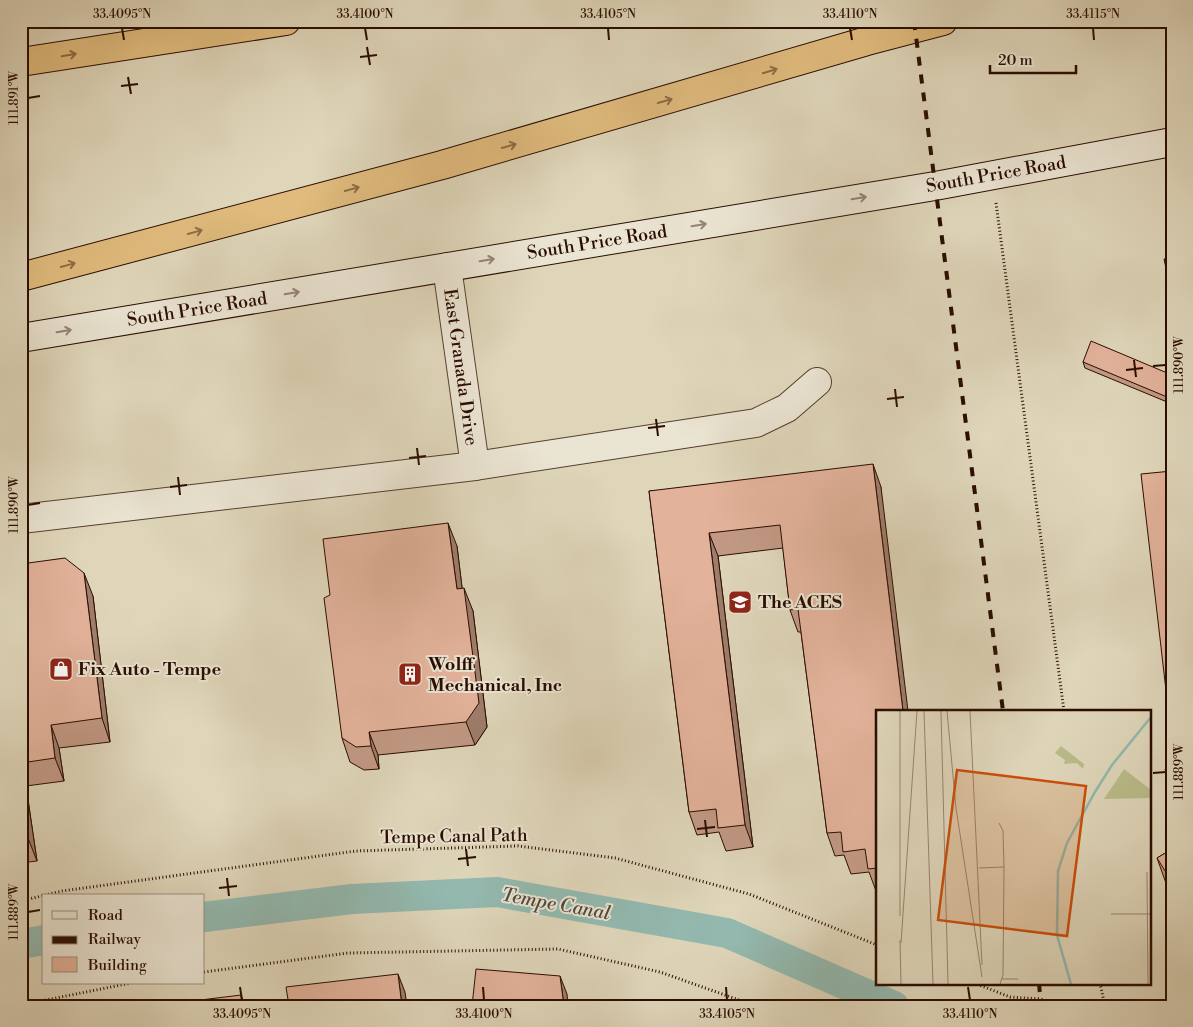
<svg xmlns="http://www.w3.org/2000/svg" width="1193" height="1027" font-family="'Libre Bodoni',serif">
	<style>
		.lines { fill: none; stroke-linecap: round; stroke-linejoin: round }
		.canal { stroke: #93b9af; stroke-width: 30 }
		.minor-casing { stroke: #573e2e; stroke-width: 30 }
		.secondary-casing { stroke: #2a0c00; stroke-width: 30 }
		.motorway-casing { stroke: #2a0c00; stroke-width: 30 }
		.path { stroke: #2a0c00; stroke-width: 3; stroke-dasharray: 1 2.5; stroke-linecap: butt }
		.minor { stroke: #eae4d2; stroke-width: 28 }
		.secondary { stroke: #eae4d2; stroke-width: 28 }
		.motorway { stroke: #e0bb7d; stroke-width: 28 }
		.rail { stroke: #2a0c00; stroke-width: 4; stroke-dasharray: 9 9; stroke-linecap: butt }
		.wall { fill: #c29984; stroke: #2a0c00 }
		.shaded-wall { fill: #9e7d6c; stroke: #2a0c00 }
		.building { fill: #e2b29a; stroke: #2a0c00 }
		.oneway { stroke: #8e6c45 }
		.oneway2 { stroke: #948374 }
		.ticks { fill: none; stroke: #2a0c00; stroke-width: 2 }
		.labels { text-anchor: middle; stroke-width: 4; stroke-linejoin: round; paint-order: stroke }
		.street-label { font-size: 18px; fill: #2a0c00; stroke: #eae4d2 }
		.poi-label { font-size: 18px; font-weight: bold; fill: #2a0c00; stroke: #eae4d2; text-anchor: start }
		.water-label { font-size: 19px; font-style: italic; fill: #4f493d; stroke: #eae4d2 }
		.inset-river { fill: none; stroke: #93b9af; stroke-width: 2.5 }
		.inset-road { fill: none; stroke: #978570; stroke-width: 1 }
		.view { fill: #cc4d0a; fill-opacity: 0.15; stroke: #cc4d0a; stroke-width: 2.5 }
		.inset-edge { fill: none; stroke: #2a0c00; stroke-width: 2.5 }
		.neatline { fill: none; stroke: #2a0c00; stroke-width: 2 }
		.ticks-label { font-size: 12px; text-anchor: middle; fill: #2a0c00 }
	</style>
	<rect width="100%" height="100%" fill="#dfd6ba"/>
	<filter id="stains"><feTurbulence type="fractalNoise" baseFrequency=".004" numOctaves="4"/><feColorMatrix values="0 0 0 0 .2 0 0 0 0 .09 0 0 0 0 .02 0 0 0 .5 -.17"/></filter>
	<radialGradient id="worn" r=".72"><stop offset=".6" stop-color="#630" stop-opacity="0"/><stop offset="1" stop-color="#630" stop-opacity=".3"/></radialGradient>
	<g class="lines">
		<g class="canal">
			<polyline points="204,917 352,899 497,892 727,933 894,1006"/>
			<polyline points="21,944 44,940"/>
		</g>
		<g class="minor-casing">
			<g id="minor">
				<polyline points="447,267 475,466"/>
				<polyline points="21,519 475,466 756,423 787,408 817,382"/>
			</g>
		</g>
		<g class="secondary-casing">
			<polyline id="secondary" points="21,338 935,186 1172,142"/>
		</g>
		<g class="motorway-casing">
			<g id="motorway">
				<polyline points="21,62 286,21"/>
				<polyline points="21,277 442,165 867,41 943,21"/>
			</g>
		</g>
		<g class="path">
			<polyline points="996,203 1064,711"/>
			<polyline points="21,901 62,891 356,851 518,846 615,858 749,894 877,945"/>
			<polyline points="204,972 348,953 558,949 660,972 756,1006"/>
			<polyline points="974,983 1010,997 1041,999 1059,1006"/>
			<polyline points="1100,983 1105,1006"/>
			<polyline points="21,1005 131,983"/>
		</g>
		<use href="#minor" class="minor"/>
		<use href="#secondary" class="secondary"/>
		<use href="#motorway" class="motorway"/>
		<g class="rail">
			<polyline points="914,21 1003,711"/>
			<polyline points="1039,983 1041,1006"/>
		</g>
	</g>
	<g class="wall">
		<polygon points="1172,257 1172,288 1171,289 1169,282"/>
		<polygon points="1083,362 1172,375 1172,404 1085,368"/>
		<polygon points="1172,471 1172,713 1167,699"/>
		<polygon points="881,487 877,711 877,891 876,891 869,872 851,874 844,855 835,856 827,833 801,632 798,632 790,610 783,548 718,556 753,847 726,851 719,832 697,835 689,812 649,491"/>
		<polygon points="457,546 462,588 473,611 487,727 475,745 378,755 379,769 364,770 350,762 342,738"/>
		<polygon points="21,564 93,596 110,742 59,748 64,781 26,786 37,861 21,863"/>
		<polygon points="1172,765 1172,787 1165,769"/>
		<polygon points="1172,849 1172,894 1167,886 1157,858"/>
	</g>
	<g class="shaded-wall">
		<polygon points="873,464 881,487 908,711 903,711"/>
		<polygon points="448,523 457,546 465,612 457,589"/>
		<polygon points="709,533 718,556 753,847 745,825"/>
		<polygon points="84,573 93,596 110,742 102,718"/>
		<polygon points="464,588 473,611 487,727 475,745 466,722"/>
		<polygon points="51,725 59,748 64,781 55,758"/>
		<polygon points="369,732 378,755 379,769 371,746"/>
		<polygon points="21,772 26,786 37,861 28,838 21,787"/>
		<polygon points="398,974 405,992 407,1006 402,1006"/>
		<polygon points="560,976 567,994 568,1006 564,1006"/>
		<polygon points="241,995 245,1006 242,1006"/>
	</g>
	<g class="building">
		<polygon points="1172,257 1172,282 1169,282 1164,259"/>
		<polygon points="1091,341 1172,375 1172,399 1083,362"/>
		<polygon points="873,464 903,711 877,711 877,868 868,869 865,849 843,852 841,832 827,833 798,609 790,610 780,525 709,533 745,825 718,828 716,809 689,812 649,491"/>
		<polygon points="1172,471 1172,698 1167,699 1141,474"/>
		<polygon points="448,523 457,589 464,588 479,703 466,722 369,732 371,746 356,747 342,738 324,598 330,595 323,539"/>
		<polygon points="65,558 84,573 102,718 51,725 55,758 21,763 21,564"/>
		<polygon points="1172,765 1172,780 1165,769"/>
		<polygon points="21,787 28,838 21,839"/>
		<polygon points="1172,849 1172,882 1157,858"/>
		<polygon points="476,969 560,976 564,1006 472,1006"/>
		<polygon points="398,974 402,1006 289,1006 286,987"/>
		<polygon points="241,995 242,1006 168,1006 168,1004"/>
	</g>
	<defs><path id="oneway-shaft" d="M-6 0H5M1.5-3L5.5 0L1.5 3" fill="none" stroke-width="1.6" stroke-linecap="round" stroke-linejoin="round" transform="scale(1.25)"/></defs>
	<g class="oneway">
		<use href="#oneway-shaft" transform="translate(69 55) rotate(-9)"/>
		<use href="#oneway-shaft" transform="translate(770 71) rotate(-17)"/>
		<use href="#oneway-shaft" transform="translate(665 101) rotate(-16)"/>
		<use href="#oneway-shaft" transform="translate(509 146) rotate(-16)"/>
		<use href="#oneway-shaft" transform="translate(352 189) rotate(-15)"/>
		<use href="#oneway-shaft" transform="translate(195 232) rotate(-15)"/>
		<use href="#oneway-shaft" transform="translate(68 265) rotate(-15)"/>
	</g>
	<g class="oneway2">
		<use href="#oneway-shaft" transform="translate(859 198) rotate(-9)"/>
		<use href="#oneway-shaft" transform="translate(699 225) rotate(-9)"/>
		<use href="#oneway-shaft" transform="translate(487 260) rotate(-9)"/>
		<use href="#oneway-shaft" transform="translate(292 293) rotate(-9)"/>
		<use href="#oneway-shaft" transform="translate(64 331) rotate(-9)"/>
	</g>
	<path class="ticks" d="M122 28 124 40M365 28 367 40M608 28 609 40M850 28 852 40M1093 28 1094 40M367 47 370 65M360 57 377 55M128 77 131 94M121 86 138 84M28 98 40 96M1134 360 1136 377M1153 366 1166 365M1126 370 1143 368M895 389 897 407M887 399 904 397M656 419 658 436M648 428 665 426M417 448 419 465M409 458 426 456M178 477 180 495M170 487 187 485M28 505 40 503M1153 773 1166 772M705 820 707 837M697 829 715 827M466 849 468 866M458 859 476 857M227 878 229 896M219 888 237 886M28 912 40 910M240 987 242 1000M483 987 484 1000M726 987 727 1000M968 987 970 1000"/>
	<defs>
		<g id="school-square" transform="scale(1.25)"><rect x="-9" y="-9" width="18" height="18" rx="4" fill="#8f2418" stroke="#eae4d2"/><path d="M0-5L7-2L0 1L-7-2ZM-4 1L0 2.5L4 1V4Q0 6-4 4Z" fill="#fff"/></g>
		<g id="shop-square" transform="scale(1.25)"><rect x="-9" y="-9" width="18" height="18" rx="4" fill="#8f2418" stroke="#eae4d2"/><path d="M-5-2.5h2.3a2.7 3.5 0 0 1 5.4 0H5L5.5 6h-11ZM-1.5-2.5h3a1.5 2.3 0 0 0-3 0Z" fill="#fff"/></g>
		<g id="building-square" transform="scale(1.25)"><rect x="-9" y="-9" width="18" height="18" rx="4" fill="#8f2418" stroke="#eae4d2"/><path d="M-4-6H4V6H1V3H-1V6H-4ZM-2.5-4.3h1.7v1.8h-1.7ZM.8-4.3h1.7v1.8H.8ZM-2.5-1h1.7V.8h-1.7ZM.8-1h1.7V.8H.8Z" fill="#fff"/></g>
	</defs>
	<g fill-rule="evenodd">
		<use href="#school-square" x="740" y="602"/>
		<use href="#shop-square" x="61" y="669"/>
		<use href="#building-square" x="410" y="674"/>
	</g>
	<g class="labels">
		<g class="street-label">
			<text transform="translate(996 174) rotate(-10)" y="6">South Price Road</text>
			<text transform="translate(597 242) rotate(-9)" y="6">South Price Road</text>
			<text transform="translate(197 309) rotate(-9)" y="6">South Price Road</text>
			<text transform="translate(461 367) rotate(82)" y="6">East Granada Drive</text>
			<text transform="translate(454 836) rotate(-1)" y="6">Tempe Canal Path</text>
		</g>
		<g class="poi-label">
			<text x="758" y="608">The ACES</text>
			<text x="428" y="670">Wolff<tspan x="428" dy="21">Mechanical, Inc</tspan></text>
			<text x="78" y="675">Fix Auto - Tempe</text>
		</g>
		<g class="water-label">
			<text transform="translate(556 903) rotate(10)" y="7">Tempe Canal</text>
		</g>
	</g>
	<g transform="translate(876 710)">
		<rect width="275" height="275" fill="#dfd6ba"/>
		<path d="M185 36 208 54 207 59 201 53 188 54 189 50 179 43ZM248 59 275 80V88L228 89Z" fill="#babc8a"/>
		<path class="inset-river" d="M195 274 181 225 182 161 191 133 219 82 236 55 275 7"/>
		<path class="inset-road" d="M48 1 57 274M65 1 72 274M71 1 80 98 106 267M94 1 106 255M123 113 127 121 128 157 127 265 124 274M103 158 128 157M271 162 272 274M235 204H275M24 206V1M24 230 25 274M25 233 41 1M126 269H142"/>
		<path class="view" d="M81 60 210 76 191 226 62 210Z"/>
		<rect width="275" height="275" class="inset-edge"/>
	</g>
	<rect width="1193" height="1027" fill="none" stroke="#dfd6ba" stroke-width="55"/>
	<rect x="42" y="894" width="162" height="90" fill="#eae4d2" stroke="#9d8e7e"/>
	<rect x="52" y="911" width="25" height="8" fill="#eae4d2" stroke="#9d8e7e"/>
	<text x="88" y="920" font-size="15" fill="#2a0c00">Road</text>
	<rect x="52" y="936" width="25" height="8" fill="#2a0c00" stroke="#9d8e7e"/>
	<text x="88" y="944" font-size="15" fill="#2a0c00">Railway</text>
	<rect x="52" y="957" width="25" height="15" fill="#e2b29a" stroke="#9d8e7e"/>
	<text x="88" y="970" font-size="15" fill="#2a0c00">Building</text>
	<path d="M990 65v8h86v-8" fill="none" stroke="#2a0c00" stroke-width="2.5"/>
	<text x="998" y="65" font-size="15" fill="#2a0c00" stroke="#eae4d2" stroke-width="4" paint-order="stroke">20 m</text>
	<rect x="28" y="28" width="1138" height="972" class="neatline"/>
	<g class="ticks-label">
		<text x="122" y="18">33.4095°N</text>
		<text x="365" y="18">33.4100°N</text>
		<text x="608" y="18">33.4105°N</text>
		<text x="850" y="18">33.4110°N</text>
		<text x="1093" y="18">33.4115°N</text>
		<text transform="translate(14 98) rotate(-90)" y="4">111.891°W</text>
		<text transform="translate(1179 365) rotate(-90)" y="4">111.890°W</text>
		<text transform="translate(14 505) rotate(-90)" y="4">111.890°W</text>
		<text transform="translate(1179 772) rotate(-90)" y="4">111.889°W</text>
		<text transform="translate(14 912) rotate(-90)" y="4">111.889°W</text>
		<text x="242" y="1018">33.4095°N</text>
		<text x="484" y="1018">33.4100°N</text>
		<text x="727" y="1018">33.4105°N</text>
		<text x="970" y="1018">33.4110°N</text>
	</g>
	<rect width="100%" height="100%" filter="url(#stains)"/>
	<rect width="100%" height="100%" fill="url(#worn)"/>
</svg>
